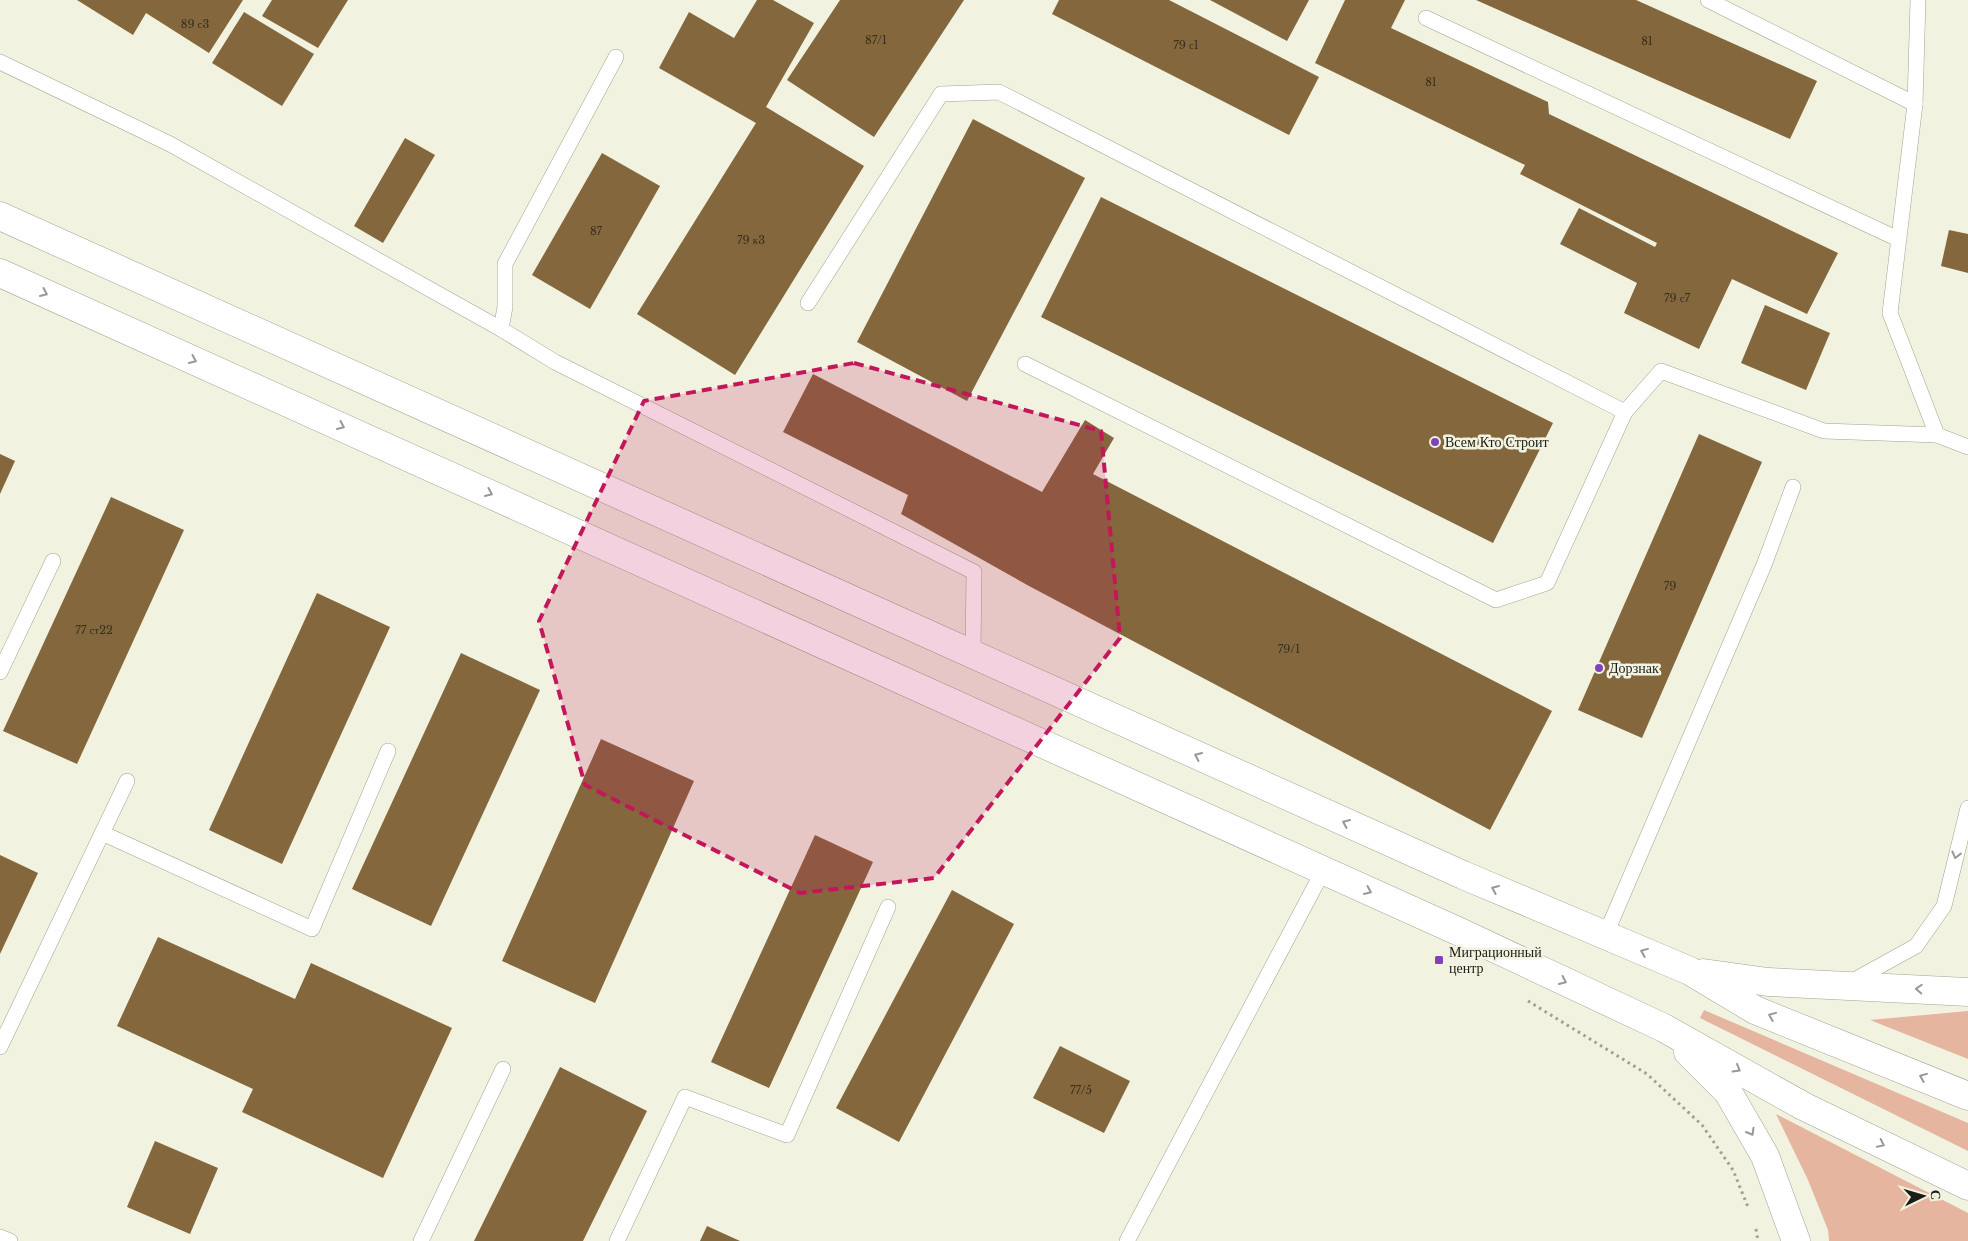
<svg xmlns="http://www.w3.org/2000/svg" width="1968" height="1241" font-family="'Libre Baskerville',serif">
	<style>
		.green { fill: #e6b59f }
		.building { fill: #84673c }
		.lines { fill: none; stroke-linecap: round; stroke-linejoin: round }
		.service-casing { stroke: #a2a392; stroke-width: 16 }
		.primary-casing { stroke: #a2a392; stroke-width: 29 }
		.path { stroke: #9ea092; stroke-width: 3; stroke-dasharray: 2.5 4; stroke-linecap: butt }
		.service { stroke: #fff; stroke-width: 15 }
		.primary { stroke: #fff; stroke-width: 28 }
		.oneway { stroke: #989996 }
		.marked { fill: #c2185b; fill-opacity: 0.2; stroke: #c2185b; stroke-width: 4; stroke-dasharray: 10 6; stroke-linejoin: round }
		.poi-dot { fill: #8042b7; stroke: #f1f3e0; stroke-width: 2 }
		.labels { text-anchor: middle; stroke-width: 5; stroke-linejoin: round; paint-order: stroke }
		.number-label { font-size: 11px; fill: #352f1f }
		.poi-label { font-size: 14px; fill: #1b1c15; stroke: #f1f3e0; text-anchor: start }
	</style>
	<rect width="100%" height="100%" fill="#f1f3e0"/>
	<g class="green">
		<polygon points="1704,1010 1968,1123 1968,1151 1700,1018"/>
		<polygon points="1968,1011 1968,1059 1870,1020"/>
		<polygon points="1776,1114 1968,1213 1968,1241 1829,1241 1828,1230 1808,1180"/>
	</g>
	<g class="building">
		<polygon points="77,0 243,0 209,53 146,13 133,35"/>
		<polygon points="272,0 348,0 318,48 262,16"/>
		<polygon points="757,0 773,0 814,23 766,107 864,166 735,375 637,314 756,123 659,68 689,12 734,38"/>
		<polygon points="840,0 964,0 874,137 787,80"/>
		<polygon points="1059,0 1169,0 1319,77 1289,135 1052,14"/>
		<polygon points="1210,0 1309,0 1287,41"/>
		<polygon points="1345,0 1405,0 1391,28 1548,102 1549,114 1838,253 1807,314 1732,279 1699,349 1624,313 1637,283 1560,244 1579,208 1655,247 1657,243 1520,174 1525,165 1315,63"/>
		<polygon points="1476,0 1636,0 1817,81 1790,139"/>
		<polygon points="244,12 314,54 282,106 212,63"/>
		<polygon points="973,119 1085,178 967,401 857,342"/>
		<polygon points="405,138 435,155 383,243 354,226"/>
		<polygon points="602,153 660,186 590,309 532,275"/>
		<polygon points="1101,197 1553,423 1493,543 1041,317"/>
		<polygon points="1949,230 1968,234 1968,273 1941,266"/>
		<polygon points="1765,305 1830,333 1806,390 1741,363"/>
		<polygon points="813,374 1042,492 1085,420 1114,438 1093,474 1552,711 1490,830 1029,586 901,514 908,495 783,432"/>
		<polygon points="1699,434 1762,462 1642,738 1578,710"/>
		<polygon points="0,454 15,461 0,494"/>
		<polygon points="111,497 184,530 77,764 3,731"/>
		<polygon points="317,593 390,627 282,864 209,830"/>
		<polygon points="461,653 540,690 431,926 352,889"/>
		<polygon points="601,739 694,781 595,1003 502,961"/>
		<polygon points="815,835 873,862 769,1088 711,1062"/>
		<polygon points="0,855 38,873 0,954"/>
		<polygon points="952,890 1014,924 899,1142 836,1108"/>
		<polygon points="158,937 295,999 311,963 452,1028 383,1178 242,1112 253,1089 117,1026"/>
		<polygon points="1060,1046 1130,1081 1104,1133 1033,1098"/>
		<polygon points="560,1067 647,1111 583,1241 474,1241"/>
		<polygon points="155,1141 218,1168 190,1234 127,1207"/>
		<polygon points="707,1226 740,1241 700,1241"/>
	</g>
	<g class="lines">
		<g class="service-casing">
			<g id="service">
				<polyline points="1708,0 1915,104"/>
				<polyline points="1918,0 1915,104 1890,313 1937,435 1968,447"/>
				<polyline points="1426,18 1898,239"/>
				<polyline points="616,57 505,264 505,307 501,329 555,362 974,572 973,654"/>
				<polyline points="0,62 170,144 501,329"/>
				<polyline points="808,303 941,94 999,92 1625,412 1661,371 1824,431 1937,435"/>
				<polyline points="1025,364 1496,600 1547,583 1625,412"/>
				<polyline points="0,672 53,561"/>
				<polyline points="102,833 312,929 388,751"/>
				<polyline points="1605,936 1764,565 1793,487"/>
				<polyline points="1849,983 1916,946 1944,906 1968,808"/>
				<polyline points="0,1047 127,781"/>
				<polyline points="0,1237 10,1241"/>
				<polyline points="421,1241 503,1069"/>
				<polyline points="617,1241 685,1097 787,1135 888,907"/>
				<polyline points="1127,1241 1323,871"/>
			</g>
		</g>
		<g class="primary-casing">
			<g id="primary">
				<polyline points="0,216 1463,875 1690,971 1755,1010 1968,1096"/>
				<polyline points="0,273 1462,933 1664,1028 1803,1106 1968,1186"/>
				<polyline points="1703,973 1768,982 1968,992"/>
				<polyline points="1688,1052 1728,1092 1765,1156 1796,1241"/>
			</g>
		</g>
		<g class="path">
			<polyline points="1528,1001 1647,1074 1702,1125 1733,1170 1748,1207"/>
			<polyline points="1756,1229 1758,1241"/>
		</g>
		<use href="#service" class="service"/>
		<use href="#primary" class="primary"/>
	</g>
	<defs><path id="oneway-chevron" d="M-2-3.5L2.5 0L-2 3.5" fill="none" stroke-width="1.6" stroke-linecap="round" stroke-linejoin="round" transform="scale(1.25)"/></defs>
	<g class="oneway">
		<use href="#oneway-chevron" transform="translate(44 293) rotate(24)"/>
		<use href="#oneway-chevron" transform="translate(193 360) rotate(24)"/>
		<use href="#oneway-chevron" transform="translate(341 426) rotate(24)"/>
		<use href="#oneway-chevron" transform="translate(489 493) rotate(24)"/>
		<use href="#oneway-chevron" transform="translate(1198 756) rotate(-156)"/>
		<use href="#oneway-chevron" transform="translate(1346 823) rotate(-156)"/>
		<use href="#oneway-chevron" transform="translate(1956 855) rotate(104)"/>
		<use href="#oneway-chevron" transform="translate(1495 889) rotate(-157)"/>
		<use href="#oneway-chevron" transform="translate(1368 891) rotate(24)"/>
		<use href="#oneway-chevron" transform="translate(1644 952) rotate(-158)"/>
		<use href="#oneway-chevron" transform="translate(1563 981) rotate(25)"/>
		<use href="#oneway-chevron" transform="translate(1919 989) rotate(-177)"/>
		<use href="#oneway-chevron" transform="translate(1772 1016) rotate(-158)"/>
		<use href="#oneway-chevron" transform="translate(1737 1069) rotate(30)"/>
		<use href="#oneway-chevron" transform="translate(1923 1077) rotate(-158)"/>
		<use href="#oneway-chevron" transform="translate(1751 1132) rotate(60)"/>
		<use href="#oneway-chevron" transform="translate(1881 1144) rotate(26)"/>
	</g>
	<path class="marked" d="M854 363 1101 431 1120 638 934 878 800 893 585 785 539 621 644 401Z"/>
	<g class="poi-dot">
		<circle cx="1435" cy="442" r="5"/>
		<circle cx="1599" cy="668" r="5"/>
		<rect x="1434" y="955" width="10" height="10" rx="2.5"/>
	</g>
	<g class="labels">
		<g class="number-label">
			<text x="195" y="28">89 с3</text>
			<text x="876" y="44">87/1</text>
			<text x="1647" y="45">81</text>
			<text x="1186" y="49">79 с1</text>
			<text x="1431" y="86">81</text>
			<text x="596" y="235">87</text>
			<text x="751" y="244">79 к3</text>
			<text x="1677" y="302">79 с7</text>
			<text x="1670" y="590">79</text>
			<text x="94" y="634">77 ст22</text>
			<text x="1289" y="653">79/1</text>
			<text x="1081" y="1094">77/5</text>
		</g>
		<g class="poi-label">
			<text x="1445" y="447">Всем Кто Строит</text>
			<text x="1609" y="673">Дорзнак</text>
			<text x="1449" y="957">Миграционный<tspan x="1449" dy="16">центр</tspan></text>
		</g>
	</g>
	<g transform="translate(1923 1196) rotate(85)" stroke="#f1f3e0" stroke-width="4" paint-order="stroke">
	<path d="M0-4L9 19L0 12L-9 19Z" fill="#1b1c15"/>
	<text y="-8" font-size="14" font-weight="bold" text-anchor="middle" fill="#1b1c15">С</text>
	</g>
</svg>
